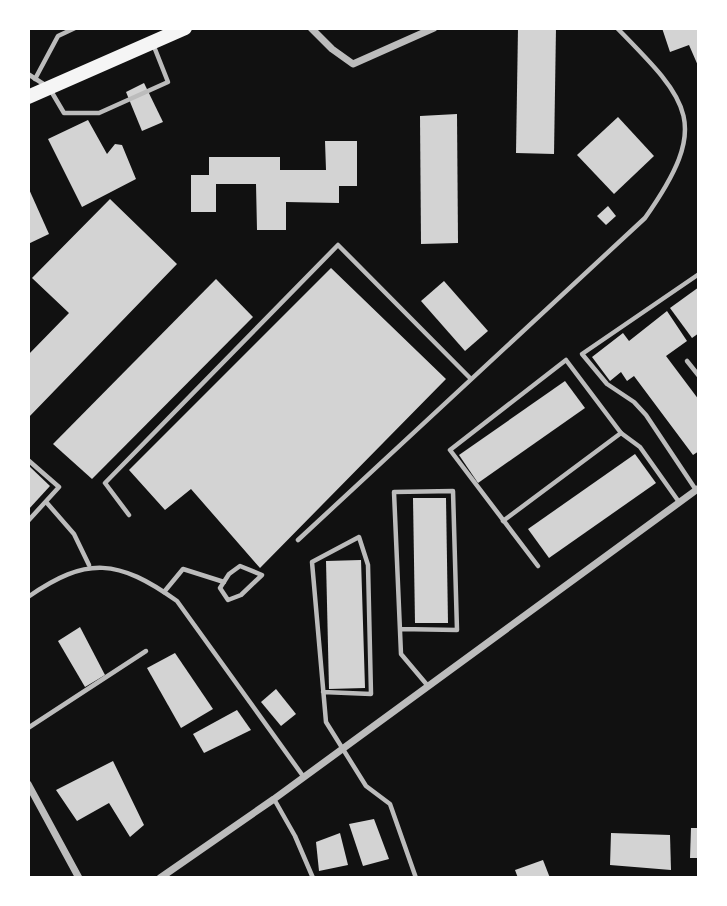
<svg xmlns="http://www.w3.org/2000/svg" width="727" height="906" font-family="'Nunito Sans',sans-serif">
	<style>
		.building { fill: #d3d3d3 }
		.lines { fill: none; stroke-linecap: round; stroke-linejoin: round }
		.service { stroke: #bcbcbc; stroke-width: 4.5 }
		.minor { stroke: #bcbcbc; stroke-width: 7 }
		.primary { stroke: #f5f5f5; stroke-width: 14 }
	</style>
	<rect width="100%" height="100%" fill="#111"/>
	<g class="building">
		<polygon points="518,28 556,28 554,154 516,153"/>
		<polygon points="662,28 699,28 699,68 689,45 670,52"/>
		<polygon points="144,83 163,122 142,131 126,92"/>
		<polygon points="457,114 458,243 421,244 420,116"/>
		<polygon points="618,117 654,156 614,194 577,155"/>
		<polygon points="88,120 107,154 115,144 122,145 136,179 82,207 48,139"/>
		<polygon points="325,141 357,141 357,186 339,186 339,203 286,202 286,230 257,230 256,184 216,184 216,212 191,212 191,175 209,175 209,157 280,157 280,170 326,170"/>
		<polygon points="28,187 49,234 28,244"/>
		<polygon points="110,199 177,264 28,418 28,355 69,313 32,278"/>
		<polygon points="608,206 616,216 606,225 597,216"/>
		<polygon points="331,268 446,379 260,568 191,489 165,510 129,470"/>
		<polygon points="216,279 253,317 92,479 53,444"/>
		<polygon points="444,281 488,331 465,351 421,301"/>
		<polygon points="699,287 699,333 692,338 670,308"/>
		<polygon points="667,311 687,341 666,356 699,400 699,451 693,455 634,376 627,381 621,372 610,381 592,357 623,333 629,341"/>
		<polygon points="565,381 585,408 478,483 459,455"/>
		<polygon points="635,454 656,483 549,558 528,529"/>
		<polygon points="28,465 50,486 28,510"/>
		<polygon points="413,498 446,498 448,623 415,623"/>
		<polygon points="361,560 365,688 329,689 326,561"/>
		<polygon points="80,627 105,675 85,687 58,641"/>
		<polygon points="175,653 213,709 181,728 147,668"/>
		<polygon points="276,689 296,714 281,726 261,702"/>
		<polygon points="237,710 251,730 204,753 193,734"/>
		<polygon points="113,761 144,825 130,837 109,803 77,821 56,790"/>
		<polygon points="374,819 389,859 363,866 349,824"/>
		<polygon points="691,828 699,828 699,858 690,858"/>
		<polygon points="340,833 348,865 319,871 316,842"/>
		<polygon points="611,833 670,835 671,870 610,865"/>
		<polygon points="543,860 550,878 518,878 515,870"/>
	</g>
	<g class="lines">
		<g class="service">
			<polyline points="28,74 45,85"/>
			<polyline points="35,79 58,36 75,28"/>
			<polyline points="51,91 64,113 99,113 168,82 153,44"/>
			<polyline points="687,361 699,376"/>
			<polyline points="28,460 59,487 28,521"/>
			<polyline points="696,490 646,415 634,402 607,384 582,354 699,274"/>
			<polyline points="47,503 74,534 89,565"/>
			<polyline points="129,515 105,483 338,245 470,378"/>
			<polyline points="503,521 621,433"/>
			<path d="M298 540 645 218C711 124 691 103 617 28"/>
			<polygon points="240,566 262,575 241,595 228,600 220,588 229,574"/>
			<polyline points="538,566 450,450 566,360 621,433 640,447 679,502"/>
			<polyline points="164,592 183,569 224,582"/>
			<path d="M28 597C87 556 118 559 177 601L303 776"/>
			<polyline points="400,629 457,630 453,491 394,492 401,654 428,686"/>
			<polyline points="323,692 371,694 368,565 359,537 312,562 326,722 366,786 390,804 416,878"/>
			<polyline points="28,728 146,651"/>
			<polyline points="274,799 295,836 313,878"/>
		</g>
		<g class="minor">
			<polyline points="311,28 332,49 353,64 434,28"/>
			<polyline points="28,784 79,878"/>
			<polyline points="160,878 274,799 699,488"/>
		</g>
		<polyline class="primary" points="28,97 185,28"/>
	</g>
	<rect width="727" height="906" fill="none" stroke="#ffffff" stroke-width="60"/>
</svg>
